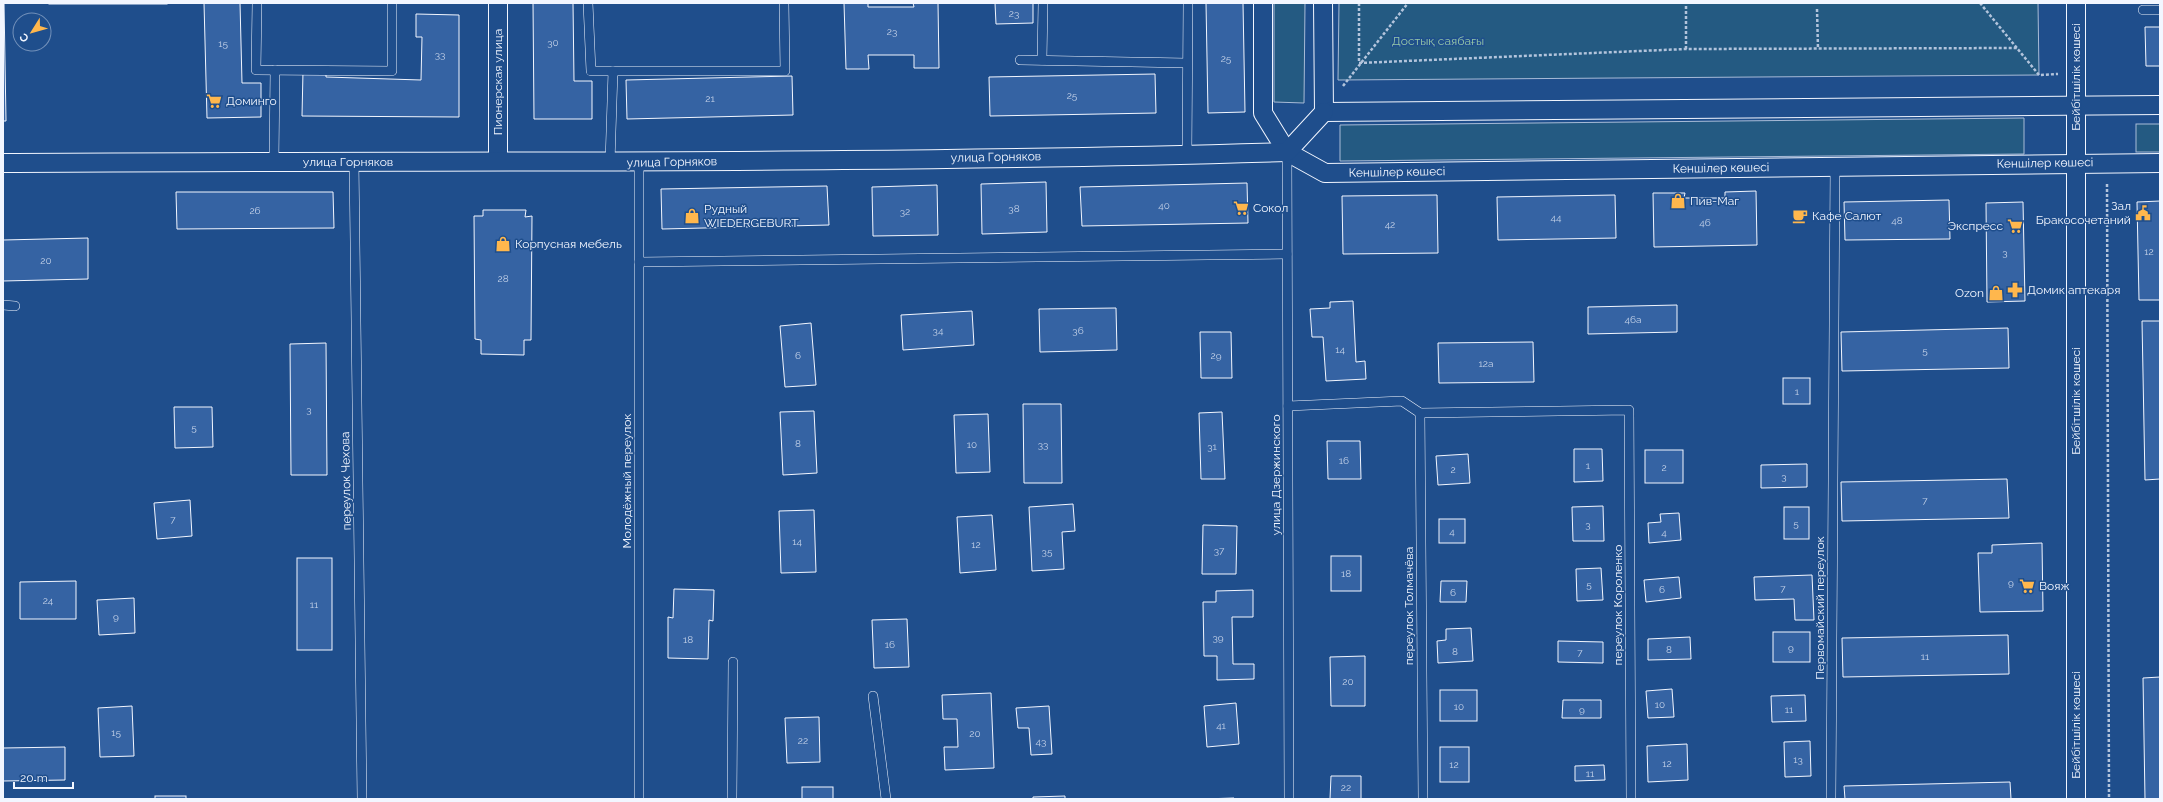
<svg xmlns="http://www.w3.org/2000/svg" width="2163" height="802" font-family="Raleway,sans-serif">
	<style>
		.green { fill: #245a82; stroke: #a8bbd7 }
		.building { fill: #3563a3; stroke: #f2f6ff }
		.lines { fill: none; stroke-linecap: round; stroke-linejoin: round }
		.lane-casing { stroke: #f2f6ff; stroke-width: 10 }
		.street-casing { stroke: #f2f6ff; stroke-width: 20 }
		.path { stroke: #b3c4dc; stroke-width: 2.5; stroke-dasharray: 3 2; stroke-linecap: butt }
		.lane { stroke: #1f4e8c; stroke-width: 9 }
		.street { stroke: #1f4e8c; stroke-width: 18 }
		.labels { text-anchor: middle; stroke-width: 3; stroke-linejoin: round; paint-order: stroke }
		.number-label { font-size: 10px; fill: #c3d1e8 }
		.park-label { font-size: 12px; fill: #97c8a6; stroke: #1f4e8c }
		.street-label { font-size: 12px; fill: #f2f6ff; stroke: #1f4e8c }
		.poi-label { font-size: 12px; fill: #f2f6ff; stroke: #1f4e8c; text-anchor: start }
	</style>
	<rect width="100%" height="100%" fill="#1f4e8c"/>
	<g class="green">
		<polygon points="1274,3 1305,3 1304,103 1274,102"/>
		<polygon points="1339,3 2038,3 2039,75 1338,80"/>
		<polygon points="2024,118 2024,154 1340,161 1340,125"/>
		<rect x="2136" y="124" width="24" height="28"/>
	</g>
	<g class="building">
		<polygon points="3,3 4,3 6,121 3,121"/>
		<rect x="49" y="3" width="118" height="1"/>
		<polygon points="204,3 240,3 242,83 261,83 261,117 207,118"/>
		<polygon points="533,3 573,3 574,81 592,81 592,119 534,119"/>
		<polygon points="844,3 868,3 868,7 914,7 913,3 938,3 939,68 914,68 914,55 868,55 869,69 846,69"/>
		<polygon points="995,3 1033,3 1033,23 996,24"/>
		<polygon points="1206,3 1243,3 1245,112 1208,113"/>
		<polygon points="416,14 459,15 459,117 302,116 303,71 326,71 326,77 421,80 422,37 416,37"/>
		<polygon points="2145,27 2160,27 2160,66 2146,66"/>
		<polygon points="1155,74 1156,113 990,116 989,77"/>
		<polygon points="792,76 793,115 627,119 626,80"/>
		<polygon points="1046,182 1047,232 982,234 981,184"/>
		<polygon points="1247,183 1248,223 1082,226 1080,187"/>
		<polygon points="937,185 938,235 873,236 872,187"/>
		<polygon points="827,186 829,225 662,229 661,189"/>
		<polygon points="1756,191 1757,245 1654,247 1653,193 1685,193 1684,198 1725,198 1725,192"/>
		<polygon points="176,192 333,192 334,228 177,229"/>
		<polygon points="1437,195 1438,253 1343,254 1342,196"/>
		<polygon points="1615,195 1616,238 1498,240 1497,197"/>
		<polygon points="1949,200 1950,239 1845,240 1844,202"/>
		<polygon points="2160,201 2160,300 2139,300 2137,202"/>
		<polygon points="2023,202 2025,301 1987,302 1986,203"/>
		<polygon points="483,210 526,210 525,217 532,216 531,340 524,340 524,355 481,354 481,340 475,339 474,216 483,216"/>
		<polygon points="88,238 88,279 3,281 3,240"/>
		<polygon points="1353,301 1356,362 1365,361 1366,379 1326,381 1323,337 1312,337 1310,309 1330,308 1330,302"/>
		<polygon points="1677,305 1677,332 1588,334 1588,307"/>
		<polygon points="1116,308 1117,350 1040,352 1039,309"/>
		<polygon points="972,311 974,345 903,350 901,315"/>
		<polygon points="2142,321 2160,321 2160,479 2145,480"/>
		<polygon points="811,323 816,385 785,387 780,326"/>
		<polygon points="2008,328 2009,368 1842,371 1841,332"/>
		<polygon points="1200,332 1231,332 1232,378 1201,378"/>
		<polygon points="1533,342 1534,382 1439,383 1438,343"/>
		<polygon points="326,343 327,475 291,475 290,344"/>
		<rect x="1783" y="378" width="27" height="26"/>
		<polygon points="1023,404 1061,404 1062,483 1024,483"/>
		<polygon points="174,407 212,407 213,447 175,448"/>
		<polygon points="814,411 817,473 783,475 780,412"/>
		<polygon points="1222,412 1225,479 1201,479 1199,413"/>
		<polygon points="988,414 990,472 956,473 954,415"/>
		<polygon points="1327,441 1360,441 1361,479 1328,479"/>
		<polygon points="1574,449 1602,449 1603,481 1574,482"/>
		<rect x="1645" y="450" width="38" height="33"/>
		<polygon points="1468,454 1470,483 1438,485 1436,456"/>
		<polygon points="1807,464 1807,487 1761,488 1761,465"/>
		<polygon points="2007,479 2009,518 1842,521 1841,482"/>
		<polygon points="190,500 192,536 157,539 154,503"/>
		<polygon points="1073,504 1075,531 1062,532 1064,569 1032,571 1029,507"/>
		<polygon points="1603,506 1604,541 1573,541 1572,507"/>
		<rect x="1784" y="507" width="25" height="32"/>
		<polygon points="814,510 816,572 781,573 779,511"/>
		<polygon points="1679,513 1681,540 1649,543 1648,523 1661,522 1660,514"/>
		<polygon points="992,515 996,570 960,573 957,517"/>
		<rect x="1439" y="519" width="26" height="24"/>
		<polygon points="1203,525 1237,526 1236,574 1202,574"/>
		<polygon points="2042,543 2043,611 1980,612 1978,553 1992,553 1992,545"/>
		<rect x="1331" y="556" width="30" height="35"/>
		<rect x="297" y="558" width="35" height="92"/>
		<polygon points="1601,568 1603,600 1577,601 1576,569"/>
		<polygon points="1812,575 1814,620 1795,620 1794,599 1755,600 1754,577"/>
		<polygon points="1679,577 1681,598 1646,602 1644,580"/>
		<polygon points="76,581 76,619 20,619 20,582"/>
		<polygon points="1441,581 1467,581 1466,602 1440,602"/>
		<polygon points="674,589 714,590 713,621 709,620 708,659 668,658 668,617 673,618"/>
		<polygon points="1253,590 1253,617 1232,617 1233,664 1254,664 1254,679 1217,680 1217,656 1204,656 1203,602 1216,602 1216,591"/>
		<polygon points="134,598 135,633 99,635 97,600"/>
		<polygon points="907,619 909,667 874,668 872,620"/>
		<polygon points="1471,628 1473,661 1438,663 1437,641 1446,640 1446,629"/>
		<rect x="1773" y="632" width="37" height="30"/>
		<polygon points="2008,635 2009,674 1843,677 1842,638"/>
		<polygon points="1690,637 1691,659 1648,660 1648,639"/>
		<polygon points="1558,641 1603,642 1603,663 1558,662"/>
		<polygon points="1365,656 1365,706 1331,706 1330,657"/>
		<polygon points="2160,677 2160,799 2145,799 2143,678"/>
		<polygon points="1672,689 1674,717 1648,718 1646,691"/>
		<rect x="1440" y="690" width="37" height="31"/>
		<polygon points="991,693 994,768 945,770 944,747 958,747 957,719 943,719 942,695"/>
		<polygon points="1805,695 1806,721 1772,722 1771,696"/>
		<polygon points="1563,700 1601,700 1601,718 1562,718"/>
		<polygon points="1236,703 1239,744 1207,747 1204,706"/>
		<polygon points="132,706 134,756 100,757 98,708"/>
		<polygon points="1049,706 1052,754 1031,755 1029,728 1018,728 1016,708"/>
		<polygon points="819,717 820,762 787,763 785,718"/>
		<polygon points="1810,741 1811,776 1785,777 1784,742"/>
		<polygon points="1687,744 1688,780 1648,782 1647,746"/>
		<polygon points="65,747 65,780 3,781 3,748"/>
		<rect x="1440" y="747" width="29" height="35"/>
		<polygon points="1604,765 1605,780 1575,781 1575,766"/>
		<polygon points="1331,776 1361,776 1361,799 1330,799"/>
		<polygon points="2010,782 2011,799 1845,799 1844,786"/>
		<rect x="802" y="787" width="31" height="12"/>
		<rect x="155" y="796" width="31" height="3"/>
		<polygon points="1065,796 1065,799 1033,799 1033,797"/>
		<polygon points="1234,798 1234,799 1203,799"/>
	</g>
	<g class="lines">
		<g class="lane-casing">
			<g id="lane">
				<polyline points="257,3 256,70 392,71 392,3"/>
				<polyline points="588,3 591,71 785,71 784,3"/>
				<polyline points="2143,10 2160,10"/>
				<polyline points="1020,60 1187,63"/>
				<polyline points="1042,60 1043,3"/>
				<polyline points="1287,152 1289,799"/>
				<polyline points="1187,155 1188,3"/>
				<polyline points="274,161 275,70"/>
				<polyline points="354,162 362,799"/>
				<polyline points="610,162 613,71"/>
				<polyline points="639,162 639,799"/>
				<polyline points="639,262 1287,254"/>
				<polyline points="3,305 15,306"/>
				<polyline points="1288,406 1402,401 1420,413 1629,410 1631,799"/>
				<polyline points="1420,413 1423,799"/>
				<polyline points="873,696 886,799"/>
				<polyline points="732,799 733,662"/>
				<polyline points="1831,799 1835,166"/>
			</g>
		</g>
		<g class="street-casing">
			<g id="street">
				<polyline points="498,3 498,161"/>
				<polyline points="1263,3 1263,113 1287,152 1325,173 2160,163"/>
				<polyline points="1323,3 1324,112"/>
				<polyline points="1324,112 2160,105"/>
				<path d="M3 163C431 160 859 165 1287 152L1324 112"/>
				<polyline points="2076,799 2076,3"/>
			</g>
		</g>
		<g class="path">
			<polyline points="1359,3 1359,63 1686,49 2018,48"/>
			<polyline points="1980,3 2039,75 2058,74"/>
			<polyline points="1817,9 1818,49"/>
			<polyline points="1686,49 1686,3"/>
			<polyline points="1343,86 1408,3"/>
			<polyline points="2107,184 2109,799"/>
		</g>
		<use href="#lane" class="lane"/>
		<use href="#street" class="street"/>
	</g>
	<defs>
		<g id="supermarket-bare" transform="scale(1.2)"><path d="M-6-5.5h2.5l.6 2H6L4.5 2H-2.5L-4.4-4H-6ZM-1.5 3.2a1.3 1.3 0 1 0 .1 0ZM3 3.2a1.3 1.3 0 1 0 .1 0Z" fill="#ffb74d" stroke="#1f4e8c" stroke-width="2.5" paint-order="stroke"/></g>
		<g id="shop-bare" transform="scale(1.2)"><path d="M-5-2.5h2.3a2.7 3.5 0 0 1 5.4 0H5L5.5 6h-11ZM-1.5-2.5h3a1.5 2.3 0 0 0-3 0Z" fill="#ffb74d" stroke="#1f4e8c" stroke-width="2.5" paint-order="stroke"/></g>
		<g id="civic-bare" transform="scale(1.2)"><path d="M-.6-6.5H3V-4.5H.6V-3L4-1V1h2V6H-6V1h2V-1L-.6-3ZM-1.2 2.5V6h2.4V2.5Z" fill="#ffb74d" stroke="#1f4e8c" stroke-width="2.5" paint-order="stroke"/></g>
		<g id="cafe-bare" transform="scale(1.2)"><path d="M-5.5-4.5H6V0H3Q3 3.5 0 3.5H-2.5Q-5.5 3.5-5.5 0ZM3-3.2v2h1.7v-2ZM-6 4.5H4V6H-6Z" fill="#ffb74d" stroke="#1f4e8c" stroke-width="2.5" paint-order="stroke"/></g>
		<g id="pharmacy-bare" transform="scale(1.2)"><path d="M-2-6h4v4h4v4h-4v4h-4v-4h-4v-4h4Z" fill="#ffb74d" stroke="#1f4e8c" stroke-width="2.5" paint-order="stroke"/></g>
	</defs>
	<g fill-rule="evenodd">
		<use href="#supermarket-bare" x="214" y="101"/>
		<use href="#shop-bare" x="1678" y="201"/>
		<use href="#supermarket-bare" x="1241" y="208"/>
		<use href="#civic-bare" x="2143" y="213"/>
		<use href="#shop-bare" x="692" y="216"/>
		<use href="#cafe-bare" x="1800" y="216"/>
		<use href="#supermarket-bare" x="2015" y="226"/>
		<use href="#shop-bare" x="503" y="244"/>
		<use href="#pharmacy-bare" x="2015" y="290"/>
		<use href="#shop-bare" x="1996" y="293"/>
		<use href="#supermarket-bare" x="2027" y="586"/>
	</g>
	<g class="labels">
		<g class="number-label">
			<text x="1014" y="17">23</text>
			<text x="892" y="35">23</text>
			<text x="553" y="46">30</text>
			<text x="223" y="47">15</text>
			<text x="440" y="58">33</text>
			<text x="1226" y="62">25</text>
			<text x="1072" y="99">25</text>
			<text x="710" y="102">21</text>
			<text x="1164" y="209">40</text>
			<text x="1014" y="212">38</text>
			<text x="255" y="214">26</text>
			<text x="905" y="215">32</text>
			<text x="1556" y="221">44</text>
			<text x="1897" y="224">48</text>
			<text x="1705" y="226">46</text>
			<text x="1390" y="228">42</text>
			<text x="2149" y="255">12</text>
			<text x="2005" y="256">3</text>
			<text x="46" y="264">20</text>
			<text x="503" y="282">28</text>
			<text x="1633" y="323">46а</text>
			<text x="938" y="334">34</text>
			<text x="1078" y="334">36</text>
			<text x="1340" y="353">14</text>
			<text x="1925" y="354">5</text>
			<text x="798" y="359">6</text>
			<text x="1216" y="359">29</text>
			<text x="1486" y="367">12а</text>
			<text x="1797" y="395">1</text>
			<text x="309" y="413">3</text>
			<text x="194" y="431">5</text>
			<text x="798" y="447">8</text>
			<text x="972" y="448">10</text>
			<text x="1043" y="448">33</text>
			<text x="1212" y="450">31</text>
			<text x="1344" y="464">16</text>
			<text x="1588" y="469">1</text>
			<text x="1664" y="471">2</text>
			<text x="1453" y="473">2</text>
			<text x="1784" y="480">3</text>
			<text x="1925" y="504">7</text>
			<text x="173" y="523">7</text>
			<text x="1796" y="527">5</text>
			<text x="1588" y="528">3</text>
			<text x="1452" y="535">4</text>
			<text x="1664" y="536">4</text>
			<text x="797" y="545">14</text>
			<text x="976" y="548">12</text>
			<text x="1219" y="554">37</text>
			<text x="1047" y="555">35</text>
			<text x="1346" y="577">18</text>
			<text x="2011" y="586">9</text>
			<text x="1589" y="588">5</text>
			<text x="1783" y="592">7</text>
			<text x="1662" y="593">6</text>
			<text x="1453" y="596">6</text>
			<text x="48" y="604">24</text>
			<text x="314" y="608">11</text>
			<text x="116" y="620">9</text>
			<text x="1218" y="641">39</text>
			<text x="688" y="643">18</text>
			<text x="890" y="648">16</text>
			<text x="1791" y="651">9</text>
			<text x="1669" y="653">8</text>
			<text x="1455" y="655">8</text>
			<text x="1580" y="656">7</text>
			<text x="1925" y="660">11</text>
			<text x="1348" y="685">20</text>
			<text x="1660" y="708">10</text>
			<text x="1459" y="710">10</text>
			<text x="1582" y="713">9</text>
			<text x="1789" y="713">11</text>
			<text x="1221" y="729">41</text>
			<text x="116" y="736">15</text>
			<text x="975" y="737">20</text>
			<text x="803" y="744">22</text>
			<text x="1041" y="745">43</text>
			<text x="1798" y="763">13</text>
			<text x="1667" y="767">12</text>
			<text x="1454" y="768">12</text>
			<text x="1590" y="777">11</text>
			<text x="1346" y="791">22</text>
		</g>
		<g class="park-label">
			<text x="1438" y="45">Достық саябағы</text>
		</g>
		<g class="street-label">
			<text transform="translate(2076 77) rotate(-90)" y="4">Бейбітшілік көшесі</text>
			<text transform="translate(498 82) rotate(-90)" y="4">Пионерская улица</text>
			<text transform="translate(996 157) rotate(-1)" y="4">улица Горняков</text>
			<text x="348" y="166">улица Горняков</text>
			<text transform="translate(672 162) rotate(-1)" y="4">улица Горняков</text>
			<text transform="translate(2045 163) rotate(-1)" y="4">Кеншілер көшесі</text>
			<text transform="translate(1721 168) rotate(-1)" y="4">Кеншілер көшесі</text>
			<text transform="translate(1397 172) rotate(-1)" y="4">Кеншілер көшесі</text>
			<text transform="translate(2076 401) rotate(-90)" y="4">Бейбітшілік көшесі</text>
			<text transform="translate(1276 475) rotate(-90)" y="4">улица Дзержинского</text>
			<text transform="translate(346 481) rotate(-91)" y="4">переулок Чехова</text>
			<text transform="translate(627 481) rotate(-90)" y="4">Молодёжный переулок</text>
			<text transform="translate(1618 605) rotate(-90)" y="4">переулок Короленко</text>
			<text transform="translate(1409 606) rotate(-90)" y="4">переулок Толмачёва</text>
			<text transform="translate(1820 608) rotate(-90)" y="4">Первомайский переулок</text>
			<text transform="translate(2076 725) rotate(-90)" y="4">Бейбітшілік көшесі</text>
		</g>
		<g class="poi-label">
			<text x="226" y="105">Доминго</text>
			<text x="1690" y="205">Пив-Маг</text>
			<text x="2131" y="210" text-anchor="end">Зал<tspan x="2131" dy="14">Бракосочетаний</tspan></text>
			<text x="1253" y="212">Сокол</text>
			<text x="704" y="213">Рудный<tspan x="704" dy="14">WIEDERGEBURT</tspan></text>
			<text x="1812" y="220">Кафе Салют</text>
			<text x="2003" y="230" text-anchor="end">Экспресс</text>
			<text x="515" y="248">Корпусная мебель</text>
			<text x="2027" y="294">Домик аптекаря</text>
			<text x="1984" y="297" text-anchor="end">Ozon</text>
			<text x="2039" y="590">Вояж</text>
		</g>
	</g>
	<rect width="2163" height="802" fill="none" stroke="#f2f6ff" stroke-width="8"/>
	<g transform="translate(32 32) rotate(233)"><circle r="19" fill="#1f4e8c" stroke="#7391ba"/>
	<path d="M0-3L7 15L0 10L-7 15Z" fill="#ffb74d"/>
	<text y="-6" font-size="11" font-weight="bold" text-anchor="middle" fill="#f2f6ff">С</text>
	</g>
	<path d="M14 782v6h59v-6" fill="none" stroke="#f2f6ff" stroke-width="2"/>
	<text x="20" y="782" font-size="12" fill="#f2f6ff" stroke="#1f4e8c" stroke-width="3" paint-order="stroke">20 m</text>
</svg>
